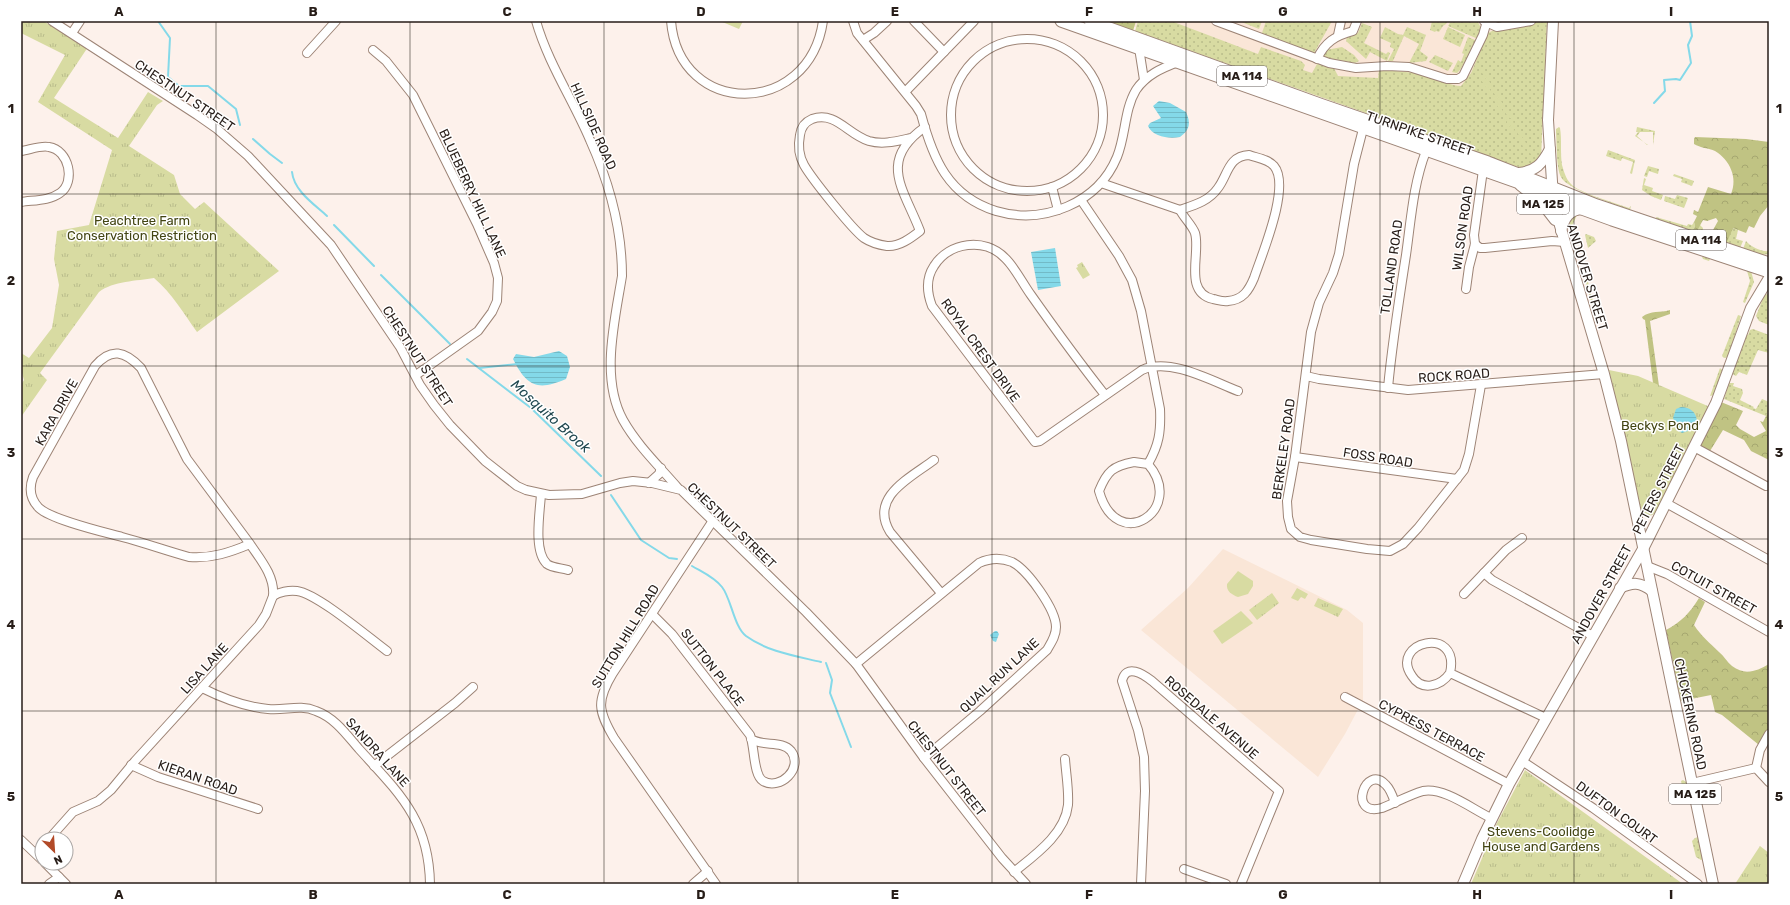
<svg xmlns="http://www.w3.org/2000/svg" width="1790" height="905" font-family="Rubik,sans-serif">
	<style>
		.education { fill: #fae6d7 }
		.grass { fill: url(#grass-dots); fill-rule: evenodd }
		.forest { fill: url(#forest-crowns) }
		.park { fill: url(#park-tufts) }
		.garden { fill: #d8dba2 }
		.water { fill: url(#water-rules) }
		.lines { fill: none; stroke-linecap: round; stroke-linejoin: round }
		.stream { stroke: #84d9e9; stroke-width: 2 }
		.minor-casing { stroke: #9d8476; stroke-width: 10 }
		.major-casing { stroke: #9d8476; stroke-width: 12 }
		.highway-casing { stroke: #9d8476; stroke-width: 13 }
		.minor { stroke: #fff; stroke-width: 8 }
		.major { stroke: #fff; stroke-width: 10 }
		.highway { stroke: #fff; stroke-width: 11 }
		.grid { fill: none; stroke: #271d18; stroke-width: 1; stroke-opacity: 0.55 }
		.labels { text-anchor: middle; stroke-width: 3; stroke-linejoin: round; paint-order: stroke }
		.shield { fill: #fff; stroke: #68615d; stroke-width: 1 }
		.shield-label { font-size: 12px; font-weight: bold; fill: #271d18 }
		.street-label { font-size: 13px; fill: #271d18; stroke: #fff }
		.park-label { font-size: 13px; fill: #434513; stroke: #fff }
		.water-label { font-size: 14px; font-style: italic; fill: #214850; stroke: #fff }
		.neatline { fill: none; stroke: #271d18; stroke-width: 1.5 }
		.grid-label { font-size: 13px; text-anchor: middle; font-weight: bold; fill: #271d18 }
	</style>
	<defs>
		<pattern id="grass-dots" width="8" height="8" patternUnits="userSpaceOnUse"><rect width="8" height="8" fill="#d8dba2"/><path d="M2 2h.1M6 6h.1" fill="none" stroke="#b9bc8b" stroke-width="1.8" stroke-linecap="round"/></pattern>
		<pattern id="forest-crowns" width="20" height="18" patternUnits="userSpaceOnUse"><rect width="20" height="18" fill="#c0c383"/><path d="M2 6a3 3 0 1 1 6 0M12 15a3 3 0 1 1 6 0" fill="none" stroke="#a5a770"/></pattern>
		<pattern id="park-tufts" width="24" height="20" patternUnits="userSpaceOnUse"><rect width="24" height="20" fill="#d8dba2"/><path d="M3 7l-1-3M5 7V3M7 7l1-3M15 17l-1-3M17 17v-4M19 17l1-3" fill="none" stroke="#b9bc8b"/></pattern>
		<pattern id="water-rules" width="6" height="5" patternUnits="userSpaceOnUse"><rect width="6" height="5" fill="#84d9e9"/><path d="M0 2.5h6" fill="none" stroke="#72bac7"/></pattern>
	</defs>
	<rect width="100%" height="100%" fill="#fdf1eb"/>
	<g class="education">
		<polygon points="1117,21 1543,21 1540,155 1140,29"/>
		<polygon points="1223,549 1347,610 1363,623 1363,700 1345,734 1318,777 1141,630 1188,588"/>
	</g>
	<g class="grass">
		<path d="M1138 21H1171L1258 54 1261 47 1301 61 1305 65 1303 70 1312 73 1317 64 1333 66 1338 76 1378 78 1379 70C1396 71 1415 72 1432 77 1441 80 1451 86 1461 86L1471 73 1488 33C1501 25 1530 21 1545 21L1547 23 1541 159 1527 168 1518 167 1135 31Z"/>
		<polygon points="1239,21 1262,21 1259,29"/>
		<polygon points="1266,21 1332,21 1313,55 1261,36"/>
		<polygon points="1432,21 1448,21 1446,24 1443,26 1439,32 1436,31 1435,32 1430,30"/>
		<polygon points="1451,21 1478,22 1481,28 1478,39 1448,26"/>
		<polygon points="1362,23 1372,27 1364,43 1386,54 1388,52 1390,53 1387,61 1370,52 1366,59 1346,41 1347,37 1358,33"/>
		<polygon points="1385,27 1398,34 1403,35 1407,27 1426,35 1420,51 1428,57 1426,61 1409,63 1419,44 1404,36 1393,61 1388,61 1394,49 1390,47 1391,43 1380,38"/>
		<polygon points="1448,27 1465,35 1460,47 1443,39"/>
		<polygon points="1468,37 1477,41 1460,70 1457,73 1452,72 1458,60 1461,62 1464,54 1462,53"/>
		<polygon points="1342,47 1354,55 1359,61 1355,63 1323,57 1326,50"/>
		<polygon points="1435,55 1453,63 1448,71 1429,62"/>
		<path d="M1559 127 1560 128C1562 140 1560 152 1562 165 1564 172 1566 179 1571 184 1579 193 1616 203 1629 208L1631 206 1630 210C1616 204 1567 190 1561 177 1556 167 1557 145 1556 133V129Z"/>
		<path d="M1637 127 1655 131 1653 145H1648L1635 136 1638 132H1636ZM1640 132H1653V145H1647L1637 136Z"/>
		<polygon points="1608,150 1635,160 1632,174 1630,173 1633,162 1622,158 1621,161 1606,156"/>
		<polygon points="1648,166 1659,169 1658,174 1649,171 1647,177 1644,176"/>
		<polygon points="1674,174 1694,181 1692,186 1681,182 1682,179 1673,176"/>
		<polygon points="1644,178 1646,179 1644,185 1653,188 1652,191 1663,195 1661,200 1651,196 1642,190"/>
		<polygon points="1677,195 1688,198 1684,208 1664,201 1665,196 1675,199"/>
		<polygon points="1577,215 1572,226 1573,238 1578,252 1576,252 1569,227 1571,218"/>
		<polygon points="1656,217 1687,226 1688,224 1692,225 1694,222 1695,226 1694,229 1700,225 1703,228 1702,235 1656,220"/>
		<polygon points="1733,228 1738,230 1736,239 1743,241 1740,248 1711,237 1713,230 1716,234"/>
		<polygon points="1586,234 1594,237 1596,241 1588,248 1585,235"/>
		<path d="M1746 241C1751 247 1761 252 1769 251V254L1761 255 1743 249Z"/>
		<polygon points="1706,255 1746,267 1751,271 1754,282 1745,303 1743,302 1750,281 1747,271 1740,267 1711,257 1709,261 1703,259 1702,257"/>
		<polygon points="1589,276 1592,277 1588,282 1595,308 1593,309 1585,279"/>
		<polygon points="1769,293 1768,322 1769,325 1759,321 1756,316 1764,296"/>
		<polygon points="1738,315 1741,316 1728,357 1724,358 1722,356"/>
		<polygon points="1753,329 1769,335 1769,353 1758,350 1747,375 1739,372 1736,376 1734,375 1732,373 1747,334 1748,335 1750,330"/>
		<polygon points="1720,368 1723,371 1714,395 1710,396"/>
		<polygon points="1729,383 1734,383 1733,386 1742,389 1743,393 1740,400 1754,407 1753,408 1756,409 1762,399 1769,402 1769,415 1767,414 1766,416 1724,399"/>
		<polygon points="1683,780 1686,782 1688,789 1686,794 1683,791 1681,781"/>
		<polygon points="1698,837 1703,859 1701,860 1696,857 1692,841 1695,838"/>
	</g>
	<g class="forest">
		<polygon points="1106,21 1136,21 1133,31"/>
		<path d="M1695 137 1746 139 1769 142V205L1760 216 1754 228 1749 226 1746 233 1733 228 1727 242 1718 239 1720 235 1715 234 1713 230 1718 221 1716 218 1707 221 1703 220 1697 231 1694 229 1695 226 1694 222 1697 216 1693 214 1694 210 1698 212 1708 187 1731 194C1738 178 1730 160 1715 151 1709 148 1700 148 1694 144V139Z"/>
		<path d="M1670 310V314L1650 321 1659 386 1653 383 1645 320 1643 319 1642 317C1651 310 1660 313 1670 310Z"/>
		<polygon points="1721,402 1743,411 1736,425 1740,429 1754,437 1766,431 1760,421 1763,422 1767,414 1769,415 1769,460 1751,451 1744,440 1723,430 1710,451 1700,446 1699,440"/>
		<path d="M1699 598 1705 602 1694 625C1701 636 1710 643 1719 652 1724 656 1727 662 1732 666 1745 676 1757 671 1769 664V728L1759 745 1722 715 1715 712 1711 695 1681 701 1666 630C1681 622 1690 613 1699 598Z"/>
	</g>
	<g class="park">
		<path d="M21 21H43L88 47 54 98 118 138 148 92 163 101 157 105 129 146 174 175 180 194 195 209 204 202 279 271 197 332C184 314 172 293 154 278 137 281 113 281 99 292L40 373 47 380 21 417V385L24 380 21 369V353L29 358 52 328 59 285 54 259 57 231 89 225 112 150 38 102 65 55 21 33Z"/>
		<polygon points="1082,262 1090,275 1083,279 1076,268 1078,267 1077,265"/>
		<path d="M1609 370 1638 376 1710 407 1659 508C1654 515 1649 519 1641 513Z"/>
		<polygon points="1297,588 1308,594 1305,599 1301,597 1298,601 1291,598"/>
		<polygon points="1272,593 1279,603 1257,620 1249,610"/>
		<polygon points="1318,598 1343,609 1338,617 1314,606"/>
		<polygon points="1525,770 1683,884 1471,884 1497,823"/>
		<polygon points="1760,846 1769,853 1769,884 1735,884"/>
	</g>
	<g class="garden">
		<polygon points="720,21 743,21 739,29"/>
		<polygon points="1481,71 1483,71 1510,116 1513,117 1515,126 1533,154 1532,156 1513,126 1514,120 1508,117"/>
		<polygon points="1480,73 1507,118 1506,123 1512,126 1529,157 1511,127 1506,126 1504,123 1505,118 1478,75"/>
		<path d="M1238 571 1253 581V586L1248 594 1238 597C1232 595 1226 591 1227 584Z"/>
		<polygon points="1241,611 1253,623 1222,644 1213,631"/>
	</g>
	<g class="water">
		<path d="M1159 101 1170 103 1186 112C1191 123 1190 130 1180 137 1169 139 1153 137 1148 126L1150 123 1161 118 1153 106Z"/>
		<polygon points="1055,248 1061,286 1038,290 1031,252"/>
		<path d="M559 351 567 356 570 367 566 379C538 391 527 387 513 359L516 354 534 357Z"/>
		<path d="M1681 407C1690 407 1696 412 1697 421L1691 430 1682 433 1679 431 1673 418 1676 409Z"/>
		<polygon points="995,631 997,631 999,634 996,642 993,641 990,635"/>
	</g>
	<g class="lines">
		<g class="stream">
			<polyline points="158,21 170,38 168,77 179,86 208,86 236,109 240,125"/>
			<polyline points="1654,103 1665,91 1664,80 1676,79 1680,80 1691,63 1688,45 1692,36 1690,21"/>
			<polyline points="253,139 270,154 282,163"/>
			<path d="M292 172C294 191 314 204 327 216"/>
			<polyline points="334,225 374,266"/>
			<polyline points="381,275 450,344"/>
			<polyline points="467,359 531,408 601,476"/>
			<polyline points="479,368 518,364"/>
			<polyline points="611,495 641,540 669,558 677,559"/>
			<path d="M692 566C702 572 714 577 722 587 731 598 734 627 746 636 768 652 796 656 821 662"/>
			<polyline points="826,663 832,680 830,693 851,747"/>
		</g>
		<g class="minor-casing">
			<g id="minor">
				<polyline points="52,21 197,115 217,129 248,156 331,245 400,347 420,385 434,405 450,425 485,461 517,486 526,490 549,495 582,494 620,483 633,481 652,483 681,490 806,612 856,664 924,758 1002,858 1026,884"/>
				<path d="M536 21C548 63 573 100 590 140 609 182 622 230 622 276 615 320 600 378 623 420 637 445 659 466 678 488"/>
				<path d="M671 21C679 118 809 118 823 21"/>
				<path d="M853 21 857 33 916 106 921 114C933 159 948 196 996 211 1044 225 1098 203 1117 157 1126 135 1124 110 1136 90 1146 75 1162 68 1178 62"/>
				<polyline points="914,21 944,52"/>
				<polyline points="1216,21 1329,63 1356,68 1387,66 1409,67 1447,79 1458,79 1463,76 1483,35 1487,21"/>
				<polyline points="1484,21 1497,27 1531,21"/>
				<polyline points="72,33 80,21"/>
				<polyline points="1338,35 1341,21"/>
				<circle cx="1027" cy="115" r="76"/>
				<polyline points="863,40 874,33 887,21"/>
				<polyline points="1139,48 1144,80"/>
				<polyline points="373,50 386,61 413,95 477,224 494,263 498,278 497,301 492,312 478,331 416,375"/>
				<polyline points="307,53 336,21"/>
				<path d="M1317 59C1325 42 1335 36 1353 31L1357 21"/>
				<polyline points="906,91 974,21"/>
				<polyline points="1363,129 1354,164 1339,254 1333,273 1319,303 1311,332 1295,457 1287,501 1288,517 1291,529 1300,537 1311,540 1367,549 1390,551 1403,544 1418,528 1464,470 1469,454 1481,385"/>
				<path d="M911 138C897 141 883 145 869 141 847 134 836 111 812 119 805 122 801 127 800 135 798 145 799 156 804 165 812 179 852 229 864 238 870 242 880 245 887 246 899 247 911 238 920 231 904 189 877 161 925 127"/>
				<path d="M21 151C29 150 41 145 49 147 69 150 76 182 60 193 49 201 33 200 21 202"/>
				<path d="M1249 155C1257 158 1268 159 1274 166 1291 186 1262 254 1254 278 1249 290 1243 300 1228 301 1223 302 1218 300 1213 299 1183 292 1201 253 1195 233 1192 225 1184 218 1180 210 1195 205 1209 201 1218 188 1228 175 1228 156 1249 155Z"/>
				<polyline points="1101,183 1180,210"/>
				<polyline points="1052,187 1058,210"/>
				<path d="M1081 200 1119 256 1132 280 1141 311 1160 409C1161 432 1159 445 1148 464"/>
				<polyline points="1475,244 1480,248 1485,248 1552,241 1565,242"/>
				<polyline points="1466,289 1469,267 1475,244 1474,235 1483,170"/>
				<polyline points="1306,376 1319,379 1408,390 1604,374"/>
				<path d="M1388 388C1392 344 1399 300 1406 255 1411 220 1413 185 1426 151"/>
				<path d="M1105 395C1079 362 1055 329 1031 295 1023 284 1014 266 1005 258 985 237 949 242 934 266 926 278 927 293 932 306L1035 442 1040 441 1142 370C1170 357 1212 381 1238 391"/>
				<polyline points="1694,447 1766,486"/>
				<polyline points="1295,457 1457,479"/>
				<path d="M934 460C910 478 869 497 890 532L941 593"/>
				<path d="M1134 462 1148 464C1187 509 1117 556 1099 491 1107 471 1113 466 1134 462Z"/>
				<polyline points="649,483 659,474 661,468"/>
				<path d="M541 494C540 512 533 551 547 564 552 568 562 568 568 570"/>
				<polyline points="1666,503 1769,560"/>
				<path d="M712 522 613 673C596 701 598 711 614 738L716 884"/>
				<path d="M250 544 187 459 141 368C125 351 111 347 95 366L33 477C29 488 30 499 39 508 52 520 104 532 122 537 145 543 167 551 189 557 211 559 231 552 250 544 260 559 275 576 273 596"/>
				<polyline points="1647,566 1667,574 1769,632"/>
				<polyline points="1484,573 1492,580 1593,636"/>
				<polyline points="1464,594 1506,550 1522,538"/>
				<path d="M652 614 672 634 750 735C755 747 753 775 763 781 780 791 804 768 791 751 782 740 763 747 751 739"/>
				<path d="M856 664 979 563C990 558 1000 557 1012 562 1028 570 1056 610 1056 627 1056 636 1051 643 1047 650L980 711 924 758"/>
				<path d="M1450 673C1441 686 1422 692 1412 676 1388 642 1461 624 1450 673L1546 718"/>
				<path d="M202 688C222 698 245 707 268 709 284 711 300 704 316 711 335 718 346 734 359 749 399 793 429 820 430 884"/>
				<polyline points="1345,697 1509,784"/>
				<polyline points="1522,761 1593,808 1698,884"/>
				<polyline points="131,765 158,777 258,809"/>
				<polyline points="374,766 455,703 473,687"/>
				<polyline points="1756,768 1760,750 1769,734"/>
				<polyline points="1692,783 1756,768 1769,782"/>
				<path d="M1395 803C1393 797 1391 790 1386 785 1365 762 1347 818 1382 808 1395 803 1409 795 1423 791 1444 787 1472 809 1491 818"/>
				<path d="M49 839 73 812 98 801 111 790 135 761 259 625 266 614 273 596C279 592 289 590 297 591 318 594 368 637 387 651"/>
				<polyline points="21,840 42,860"/>
				<polyline points="45,863 66,884"/>
				<polyline points="1184,869 1226,884"/>
				<path d="M1014 872C1035 855 1065 834 1068 805 1069 790 1066 774 1065 759"/>
				<polyline points="49,884 59,877"/>
				<polyline points="693,884 708,871"/>
				<path d="M1141 884 1145 791 1144 757 1138 730 1122 681C1126 663 1143 674 1152 681L1279 791 1241 884"/>
			</g>
		</g>
		<g class="major-casing">
			<g id="major">
				<polyline points="1553,21 1548,120 1553,197 1556,212 1604,374 1621,441 1713,884"/>
				<path d="M1519 173C1536 171 1542 164 1550 149"/>
				<polyline points="1520,185 1541,202 1555,220"/>
				<path d="M1561 231C1564 218 1569 210 1582 209"/>
				<path d="M1620 588C1633 582 1640 582 1652 591"/>
				<polyline points="1463,884 1482,839 1509,784 1643,549 1716,403 1751,308 1769,278"/>
			</g>
		</g>
		<g class="highway-casing">
			<g id="highway">
				<polyline points="1061,21 1536,189 1568,204 1612,220 1769,272"/>
				<polyline points="1090,21 1320,104 1488,162 1597,205 1769,263"/>
			</g>
		</g>
		<use href="#minor" class="minor"/>
		<use href="#major" class="major"/>
		<use href="#highway" class="highway"/>
	</g>
	<path class="grid" d="M216 21V884M410 21V884M604 21V884M798 21V884M992 21V884M1186 21V884M1380 21V884M1574 21V884M21 194H1769M21 366H1769M21 539H1769M21 711H1769"/>
	<g class="labels">
		<g class="shield">
			<rect x="1217" y="66" width="50" height="20" rx="3"/>
			<rect x="1517" y="194" width="52" height="20" rx="3"/>
			<rect x="1676" y="230" width="50" height="20" rx="3"/>
			<rect x="1669" y="784" width="52" height="20" rx="3"/>
		</g>
		<g class="shield-label">
			<text x="1242" y="80">MA 114</text>
			<text x="1543" y="208">MA 125</text>
			<text x="1701" y="244">MA 114</text>
			<text x="1695" y="798">MA 125</text>
		</g>
		<g class="street-label">
			<text transform="translate(185 95) rotate(34)" y="5">CHESTNUT STREET</text>
			<text transform="translate(594 126) rotate(66)" y="5">HILLSIDE ROAD</text>
			<text transform="translate(1420 133) rotate(19)" y="5">TURNPIKE STREET</text>
			<text transform="translate(473 193) rotate(65)" y="5">BLUEBERRY HILL LANE</text>
			<text transform="translate(1462 228) rotate(-82)" y="5">WILSON ROAD</text>
			<text transform="translate(1391 267) rotate(-82)" y="5">TOLLAND ROAD</text>
			<text transform="translate(1588 277) rotate(73)" y="5">ANDOVER STREET</text>
			<text transform="translate(981 350) rotate(54)" y="5">ROYAL CREST DRIVE</text>
			<text transform="translate(418 356) rotate(57)" y="5">CHESTNUT STREET</text>
			<text transform="translate(1454 375) rotate(-4)" y="5">ROCK ROAD</text>
			<text transform="translate(56 412) rotate(-61)" y="5">KARA DRIVE</text>
			<text transform="translate(1283 449) rotate(-82)" y="5">BERKELEY ROAD</text>
			<text transform="translate(1378 457) rotate(9)" y="5">FOSS ROAD</text>
			<text transform="translate(1658 489) rotate(-63)" y="5">PETERS STREET</text>
			<text transform="translate(732 525) rotate(44)" y="5">CHESTNUT STREET</text>
			<text transform="translate(1714 587) rotate(29)" y="5">COTUIT STREET</text>
			<text transform="translate(1601 594) rotate(-61)" y="5">ANDOVER STREET</text>
			<text transform="translate(625 636) rotate(-59)" y="5">SUTTON HILL ROAD</text>
			<text transform="translate(713 667) rotate(52)" y="5">SUTTON PLACE</text>
			<text transform="translate(204 668) rotate(-48)" y="5">LISA LANE</text>
			<text transform="translate(999 675) rotate(-43)" y="5">QUAIL RUN LANE</text>
			<text transform="translate(1691 714) rotate(78)" y="5">CHICKERING ROAD</text>
			<text transform="translate(1212 717) rotate(41)" y="5">ROSEDALE AVENUE</text>
			<text transform="translate(1432 730) rotate(28)" y="5">CYPRESS TERRACE</text>
			<text transform="translate(378 752) rotate(48)" y="5">SANDRA LANE</text>
			<text transform="translate(947 768) rotate(52)" y="5">CHESTNUT STREET</text>
			<text transform="translate(198 777) rotate(19)" y="5">KIERAN ROAD</text>
			<text transform="translate(1617 812) rotate(36)" y="5">DUFTON COURT</text>
		</g>
		<g class="park-label">
			<text x="142" y="225">Peachtree Farm<tspan x="142" dy="15">Conservation Restriction</tspan></text>
			<text x="1660" y="430">Beckys Pond</text>
			<text x="1541" y="836">Stevens-Coolidge<tspan x="1541" dy="15">House and Gardens</tspan></text>
		</g>
		<g class="water-label">
			<text transform="translate(551 416) rotate(42)" y="5">Mosquito Brook</text>
		</g>
	</g>
	<rect width="1790" height="905" fill="none" stroke="#ffffff" stroke-width="44"/>
	<g transform="translate(54 851) rotate(155)"><circle r="19" fill="#ffffff" stroke="#a9a5a3"/>
	<path d="M0-3L7 15L0 10L-7 15Z" fill="#b24a28"/>
	<text y="-6" font-size="11" font-weight="bold" text-anchor="middle" fill="#271d18">N</text>
	</g>
	<rect x="22" y="22" width="1746" height="861" class="neatline"/>
	<g class="grid-label">
		<text x="119" y="16">A</text>
		<text x="313" y="16">B</text>
		<text x="507" y="16">C</text>
		<text x="701" y="16">D</text>
		<text x="895" y="16">E</text>
		<text x="1089" y="16">F</text>
		<text x="1283" y="16">G</text>
		<text x="1477" y="16">H</text>
		<text x="1671" y="16">I</text>
		<text x="11" y="113">1</text>
		<text x="1779" y="113">1</text>
		<text x="11" y="285">2</text>
		<text x="1779" y="285">2</text>
		<text x="11" y="457">3</text>
		<text x="1779" y="457">3</text>
		<text x="11" y="629">4</text>
		<text x="1779" y="629">4</text>
		<text x="11" y="801">5</text>
		<text x="1779" y="801">5</text>
		<text x="119" y="899">A</text>
		<text x="313" y="899">B</text>
		<text x="507" y="899">C</text>
		<text x="701" y="899">D</text>
		<text x="895" y="899">E</text>
		<text x="1089" y="899">F</text>
		<text x="1283" y="899">G</text>
		<text x="1477" y="899">H</text>
		<text x="1671" y="899">I</text>
	</g>
</svg>
